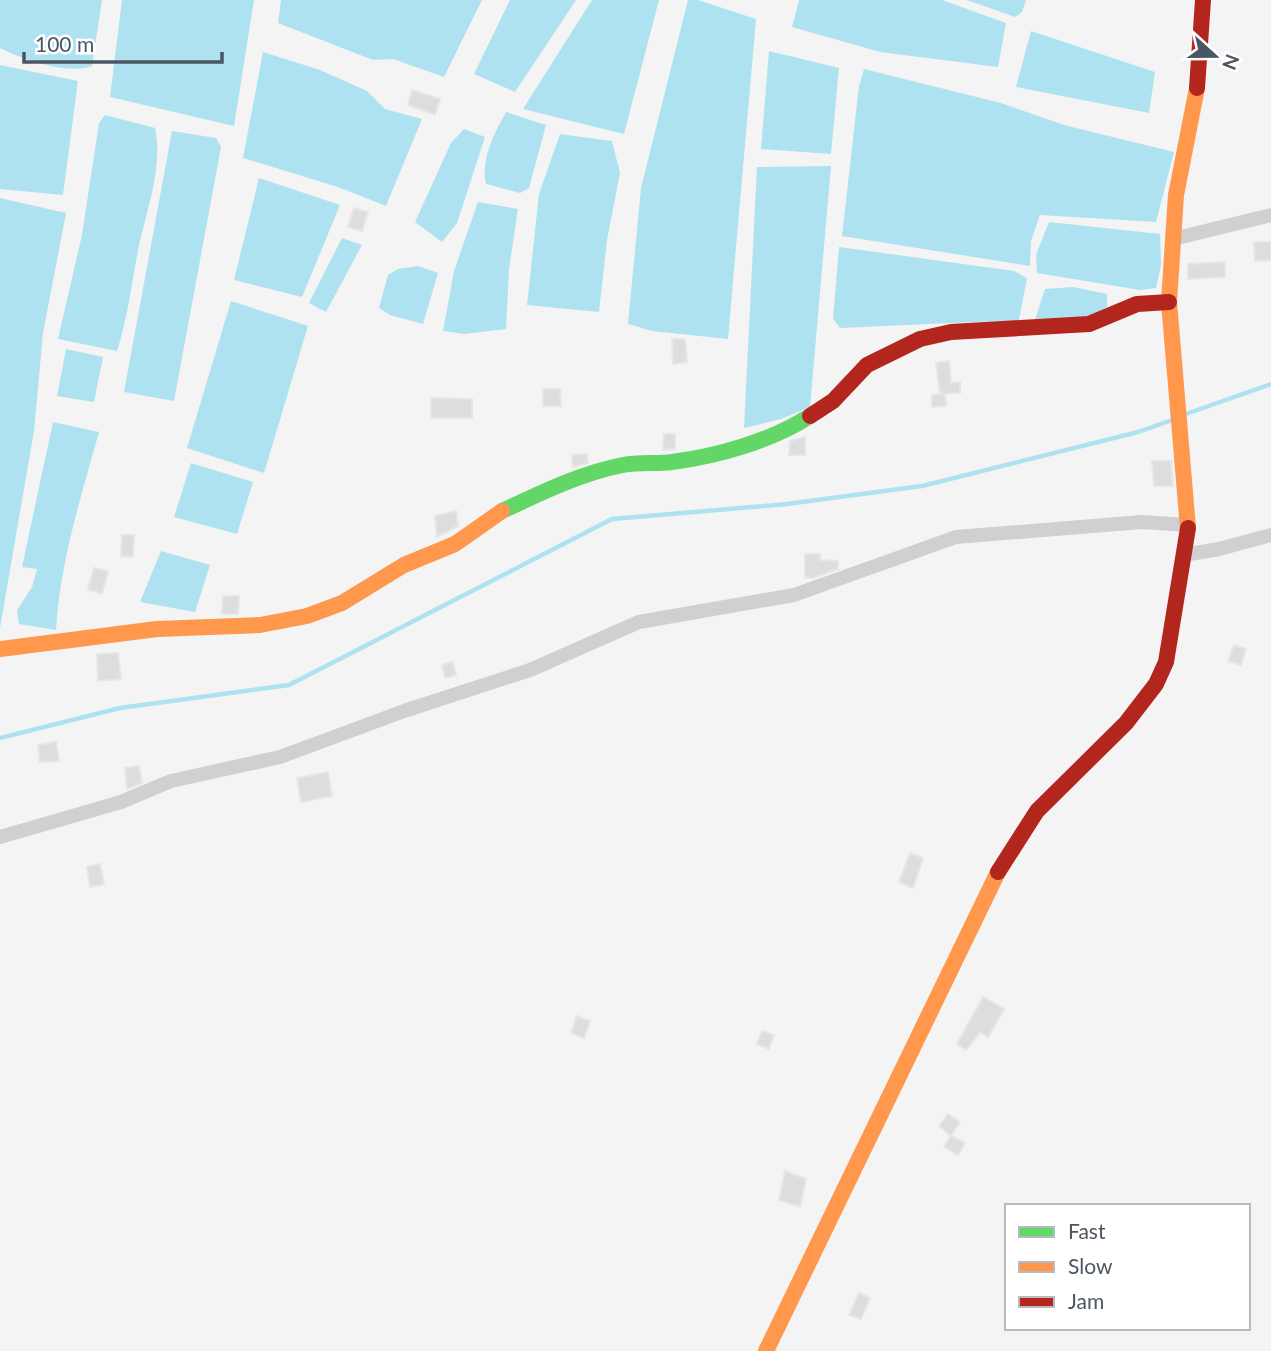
<svg xmlns="http://www.w3.org/2000/svg" width="1271" height="1351" font-family="Lato,sans-serif">
	<style>
		.water { fill: #aee2f0 }
		.lines { fill: none; stroke-linecap: round; stroke-linejoin: round }
		.stream { stroke: #aee2f0; stroke-width: 4.5 }
		.building { fill: #ddddde; stroke: #e5e6e7; stroke-width: 2 }
		.street { stroke: #ced0d2; stroke-width: 14 }
		.fast { stroke: #63d668; stroke-width: 16 }
		.slow { stroke: #ff974d; stroke-width: 16 }
		.jam { stroke: #b3261e; stroke-width: 16 }
	</style>
	<rect width="100%" height="100%" fill="#f4f4f4"/>
	<g class="water">
		<path d="M0 0H102L92 66C67 75 24 60 0 48Z"/>
		<polygon points="122,0 254,0 234,126 110,97"/>
		<polygon points="281,0 482,0 444,77 393,59 373,60 278,23"/>
		<polygon points="510,0 576,0 515,92 474,74"/>
		<polygon points="592,0 659,0 624,134 523,109"/>
		<polygon points="688,0 698,0 756,19 728,339 652,331 628,324 641,188"/>
		<polygon points="799,0 942,0 1006,23 998,67 880,52 792,27"/>
		<polygon points="967,0 1026,0 1022,12 1015,17"/>
		<polygon points="1031,31 1155,72 1149,113 1016,87"/>
		<polygon points="769,51 839,68 831,154 761,149"/>
		<polygon points="263,52 320,70 367,91 385,109 422,119 386,206 338,187 243,158"/>
		<polygon points="0,65 78,81 63,195 0,189"/>
		<polygon points="864,69 1001,103 1064,125 1174,152 1156,222 1040,215 1031,241 1030,266 842,236 859,86"/>
		<path d="M506 112 546 125 529 188 520 193 486 184C480 160 495 132 506 112Z"/>
		<path d="M105 115 155 128C164 169 144 216 137 256 131 288 127 320 117 351L58 339 82 235 99 123Z"/>
		<polygon points="464,129 485,137 457,223 442,242 415,222 451,143"/>
		<polygon points="172,131 216,138 221,147 174,401 124,392"/>
		<polygon points="560,134 612,141 620,173 607,240 599,312 527,305 539,194"/>
		<polygon points="831,166 810,407 781,419 744,428 757,167"/>
		<polygon points="259,178 340,205 302,297 234,280"/>
		<polygon points="0,198 66,213 43,333 34,431 0,628"/>
		<polygon points="478,202 518,209 509,269 506,329 464,334 443,331 454,271"/>
		<polygon points="1049,222 1160,234 1161,265 1156,288 1140,290 1037,273 1036,255"/>
		<polygon points="342,238 362,245 326,312 309,303"/>
		<polygon points="839,247 1014,271 1027,278 1019,320 840,328 833,319"/>
		<polygon points="418,266 438,273 423,324 390,315 379,308 388,275 398,269"/>
		<polygon points="1073,287 1107,294 1107,307 1088,317 1035,320 1045,289"/>
		<polygon points="231,301 308,326 264,473 187,448"/>
		<polygon points="66,349 103,357 94,402 57,396"/>
		<path d="M53 422 99 432C81 497 60 562 56 630L19 624 17 610 32 587 37 569 22 567Z"/>
		<polygon points="191,463 253,482 237,534 174,517"/>
		<polygon points="161,551 210,565 195,612 140,602"/>
	</g>
	<g class="lines">
		<g class="stream">
			<polyline points="1186,414 1271,384"/>
			<polyline points="0,738 120,708 289,685 612,519 787,504 922,486 1138,432 1175,419"/>
		</g>
	</g>
	<g class="building">
		<polygon points="412,90 440,99 435,115 408,105"/>
		<polygon points="354,208 368,212 362,231 348,227"/>
		<polygon points="1254,242 1271,242 1271,260 1255,261"/>
		<polygon points="1225,262 1225,277 1188,279 1188,264"/>
		<polygon points="672,339 685,339 687,362 673,364"/>
		<polygon points="949,361 951,383 960,382 960,393 940,394 936,363"/>
		<polygon points="543,389 560,389 561,406 543,406"/>
		<polygon points="945,394 946,406 932,407 932,395"/>
		<polygon points="431,398 472,399 472,418 431,418"/>
		<polygon points="664,434 675,434 675,449 663,450"/>
		<polygon points="805,437 805,455 789,455 790,441"/>
		<polygon points="587,454 588,463 573,467 572,455"/>
		<polygon points="1152,461 1171,461 1173,486 1154,486"/>
		<polygon points="456,511 458,526 437,537 435,516"/>
		<polygon points="122,535 134,535 133,557 121,556"/>
		<polygon points="805,554 820,554 820,560 838,561 838,569 813,578 805,577"/>
		<polygon points="94,568 108,571 102,594 88,589"/>
		<polygon points="223,596 239,596 238,614 222,614"/>
		<polygon points="1234,645 1246,649 1241,665 1228,661"/>
		<polygon points="118,653 121,679 98,681 97,654"/>
		<polygon points="453,662 456,675 445,678 442,665"/>
		<polygon points="56,742 59,761 40,762 38,745"/>
		<polygon points="139,766 142,783 127,789 125,768"/>
		<polygon points="328,772 332,796 301,802 297,778"/>
		<polygon points="910,853 923,858 913,888 899,882"/>
		<polygon points="100,864 104,884 90,887 87,867"/>
		<polygon points="983,997 1004,1009 988,1037 980,1032 966,1050 957,1044"/>
		<polygon points="577,1016 590,1021 584,1038 571,1033"/>
		<polygon points="762,1031 774,1035 769,1049 757,1044"/>
		<polygon points="948,1114 960,1122 951,1136 939,1126"/>
		<polygon points="951,1136 965,1143 958,1155 944,1147"/>
		<polygon points="785,1171 806,1179 800,1207 779,1200"/>
		<polygon points="859,1293 870,1298 861,1319 849,1315"/>
	</g>
	<g class="lines">
		<g class="street">
			<polyline points="1173,239 1271,215"/>
			<polyline points="1184,555 1219,549 1271,535"/>
			<polyline points="0,837 121,802 171,781 280,757 404,711 530,670 639,622 794,595 956,537 1142,522 1189,525"/>
		</g>
		<path class="fast" d="M502 511C541 493 581 473 623 465 639 462 656 464 672 462 718 456 771 441 810 416"/>
		<g class="slow">
			<polyline points="1188,528 1169,302 1176,195 1197,88"/>
			<polyline points="0,649 157,629 260,625 307,616 342,603 404,565 455,544 502,511"/>
			<polyline points="766,1351 998,872"/>
		</g>
		<g class="jam">
			<polyline points="1197,88 1203,0"/>
			<polyline points="810,416 833,401 867,365 920,339 951,332 1089,324 1137,304 1169,302"/>
			<polyline points="998,872 1037,811 1126,723 1156,684 1166,662 1188,528"/>
		</g>
	</g>
	<rect x="1005" y="1204" width="245" height="126" fill="#ffffff" stroke="#b7bbc0" stroke-width="2"/>
	<rect x="1019" y="1227" width="35" height="10" fill="#63d668" stroke="#b7bbc0" stroke-width="2"/>
	<text x="1068" y="1239" font-size="21" fill="#4a5661">Fast</text>
	<rect x="1019" y="1262" width="35" height="10" fill="#ff974d" stroke="#b7bbc0" stroke-width="2"/>
	<text x="1068" y="1274" font-size="21" fill="#4a5661">Slow</text>
	<rect x="1019" y="1297" width="35" height="10" fill="#b3261e" stroke="#b7bbc0" stroke-width="2"/>
	<text x="1068" y="1309" font-size="21" fill="#4a5661">Jam</text>
	<g transform="translate(1215 56) rotate(111)" stroke="#ffffff" stroke-width="5" paint-order="stroke">
	<path d="M0-5L12 26L0 18L-12 26Z" fill="#4a5661"/>
	<text y="-10" font-size="19" font-weight="bold" text-anchor="middle" fill="#4a5661">N</text>
	</g>
	<path d="M24 52v10h198v-10" fill="none" stroke="#4a5661" stroke-width="3.5"/>
	<text x="35" y="52" font-size="21" fill="#4a5661" stroke="#ffffff" stroke-width="5" paint-order="stroke">100 m</text>
</svg>
